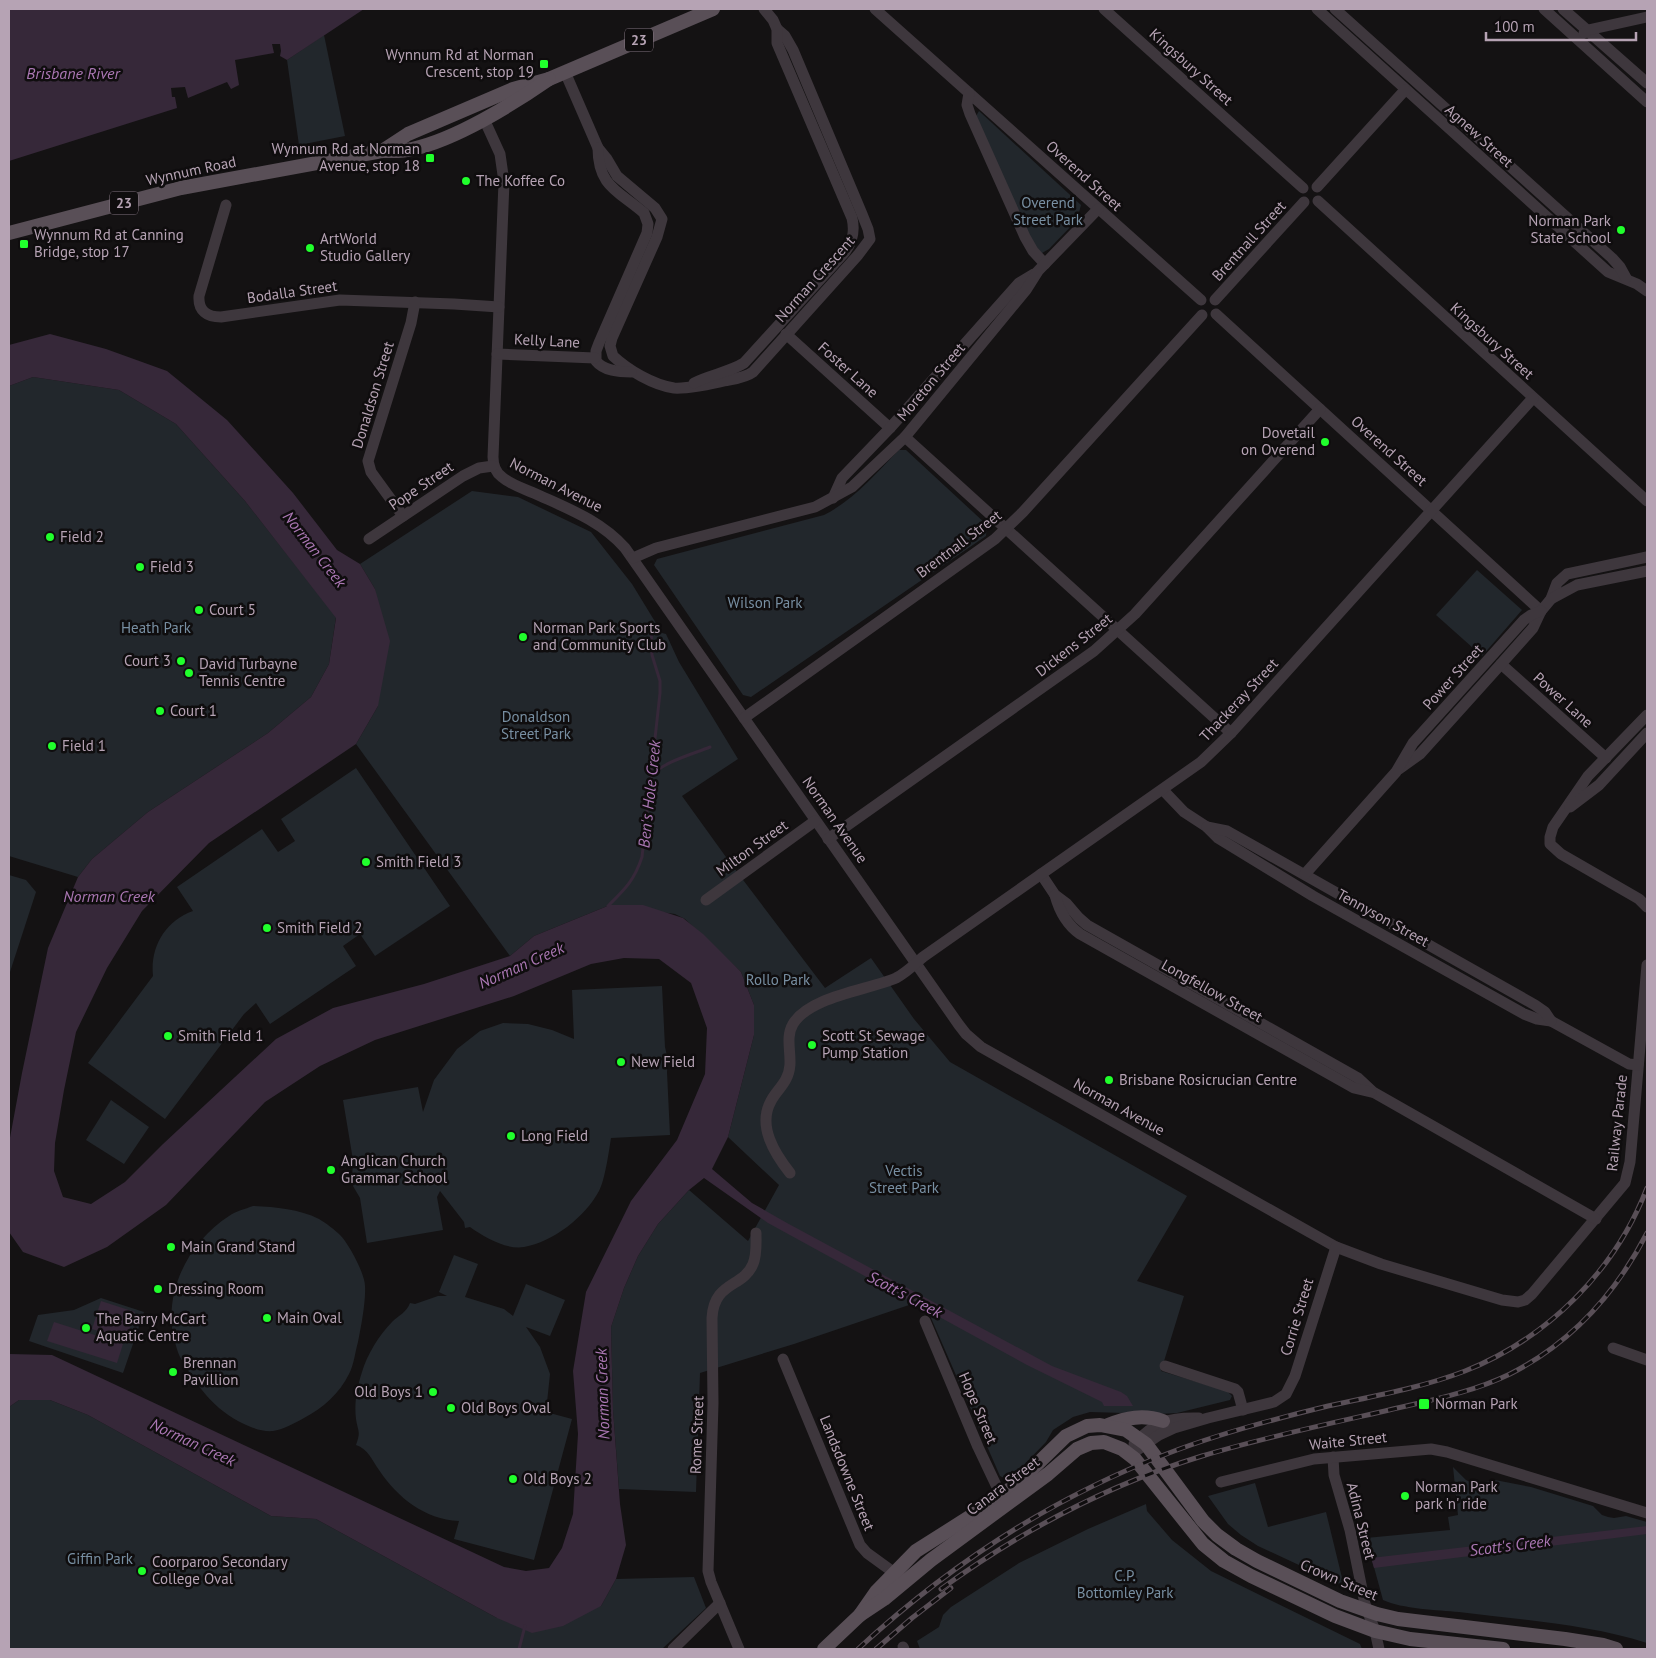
<svg xmlns="http://www.w3.org/2000/svg" width="1656" height="1658" font-family="'PT Sans',sans-serif">
	<style>
		.green { fill: #22272c }
		.water { fill: #362839 }
		.lines { fill: none; stroke-linecap: round; stroke-linejoin: round }
		.stream { stroke: #362839; stroke-width: 3 }
		.minor { stroke: #3e373d; stroke-width: 11 }
		.major { stroke: #594f57; stroke-width: 14 }
		.rail-casing { stroke: #594f57; stroke-width: 5 }
		.rail { stroke: #0f0d0e; stroke-width: 3; stroke-dasharray: 9; stroke-linecap: butt }
		.poi-dot { fill: #20ff2c; stroke: #0f0d0e; stroke-width: 2 }
		.labels { text-anchor: middle; stroke-width: 5; stroke-linejoin: round; paint-order: stroke }
		.shield { fill: #0f0d0e; stroke: #847682; stroke-width: 1 }
		.shield-label { font-size: 14px; font-weight: bold; fill: #b6a3b4 }
		.poi-label { font-size: 15px; fill: #b6a3b4; stroke: #0f0d0e; text-anchor: start }
		.street-label { font-size: 15px; fill: #b6a3b4; stroke: #0f0d0e }
		.park-label { font-size: 15px; fill: #788fa2; stroke: #0f0d0e }
		.water-label { font-size: 16px; font-style: italic; fill: #ab77b4; stroke: #0f0d0e }
	</style>
	<rect width="100%" height="100%" fill="#141213"/>
	<g class="green">
		<polygon points="324,35 345,136 299,145 287,60"/>
		<polygon points="979,111 1081,205 1077,220 1049,249 1042,253 1034,246 976,116"/>
		<polygon points="33,377 119,390 176,424 245,501 336,617 329,664 311,697 268,733 148,812 92,859 78,877 9,856 9,386"/>
		<path d="M899 450H906L987 525 986 536 751 697 743 695 654 565 657 559 824 515C854 500 876 473 899 450Z"/>
		<polygon points="472,491 518,497 591,532 632,584 662,633 666,634 679,662 738,759 682,796 731,864 825,988 871,958 914,1019 950,1062 1187,1196 1137,1281 1184,1296 1161,1371 1227,1391 1232,1396 1230,1400 1177,1413 1159,1414 1090,1412 1073,1417 1053,1430 1046,1442 1014,1475 1006,1479 1000,1476 928,1311 912,1304 794,1344 700,1373 696,1492 619,1489 613,1410 611,1327 624,1288 638,1256 658,1224 689,1190 748,1241 779,1185 728,1137 754,1035 754,1005 741,972 685,919 675,914 610,905 534,936 510,956 356,744 378,706 375,589 360,564"/>
		<polygon points="1477,570 1522,610 1482,656 1436,615"/>
		<path d="M356 768 450 906 375 956 360 934 343 946 356 966 270 1024 256 1003 244 1014 165 1119 88 1063 153 976C150 947 165 921 193 911L177 887 262 829 278 852 295 841 281 819Z"/>
		<polygon points="9,875 26,880 36,892 9,975"/>
		<path d="M662 986 665 1047 668 1060 667 1072 670 1135 611 1138C609 1151 605 1180 599 1191 585 1217 553 1242 524 1247 506 1250 484 1237 470 1227L465 1228 464 1222 440 1191 437 1197 443 1230 367 1243 360 1198 353 1186 352 1178 353 1160 343 1100 418 1087 423 1112 434 1080 457 1049 480 1031 503 1023 528 1024 552 1030 574 1039 572 990Z"/>
		<polygon points="111,1100 149,1127 124,1164 86,1140"/>
		<path d="M253 1206C275 1207 299 1209 319 1219 326 1223 335 1230 340 1235 349 1244 365 1274 365 1286 366 1301 361 1327 358 1342 355 1352 354 1365 349 1374 339 1394 323 1408 304 1418 295 1423 282 1430 273 1431 263 1432 252 1428 244 1424 214 1410 196 1385 180 1357 177 1351 176 1345 174 1339 163 1291 189 1242 229 1216 236 1211 245 1209 253 1206Z"/>
		<path d="M454 1255 478 1264 465 1297 504 1309 513 1316 526 1284 565 1300 550 1336 526 1327 540 1347 550 1374 546 1412 572 1419 534 1560 454 1539 459 1521C424 1519 398 1498 379 1470 372 1460 368 1449 356 1445 361 1431 358 1432 356 1419 354 1403 357 1387 362 1372 367 1355 379 1335 392 1322 399 1315 406 1313 410 1303L415 1304 438 1296H447L439 1292Z"/>
		<polygon points="101,1298 144,1312 123,1373 29,1341 38,1315 74,1310"/>
		<polygon points="19,1400 50,1400 88,1415 271,1516 316,1519 497,1618 601,1606 616,1579 694,1577 706,1608 662,1649 9,1649 9,1407"/>
		<path d="M1453 1467 1466 1480 1474 1484 1495 1480 1531 1487 1593 1506 1602 1515 1608 1517 1614 1518 1626 1516 1647 1522V1643C1587 1624 1522 1620 1459 1612 1438 1610 1402 1609 1383 1600L1366 1538 1450 1530 1448 1517 1458 1515Z"/>
		<polygon points="1255,1483 1268,1527 1326,1512 1344,1586 1258,1546 1241,1535 1228,1524 1208,1496"/>
		<polygon points="1146,1504 1147,1511 1172,1540 1211,1571 1360,1644 1362,1649 920,1649 917,1641 939,1627 943,1615 951,1607 1019,1563 1088,1529"/>
	</g>
	<g class="water">
		<polygon points="9,9 364,9 287,60 280,56 281,51 280,44 272,44 274,53 235,60 239,85 231,89 227,82 188,98 185,87 171,88 172,97 175,97 177,108 9,161"/>
		<polygon points="50,334 106,349 167,371 227,420 293,493 337,550 360,564 375,589 390,641 378,706 356,744 209,843 142,911 107,968 76,1032 64,1090 55,1143 54,1171 63,1197 91,1204 125,1182 163,1144 276,1039 333,1008 424,984 510,956 534,936 610,905 643,905 683,918 703,934 741,972 754,1005 754,1035 728,1137 712,1169 752,1203 787,1223 1052,1366 1121,1392 1127,1396 1133,1406 1104,1406 1102,1402 1027,1365 768,1223 704,1178 689,1190 658,1224 638,1256 624,1288 611,1327 613,1410 620,1504 626,1545 616,1579 601,1606 563,1626 532,1633 497,1618 316,1519 271,1516 88,1415 50,1400 19,1400 9,1407 9,1354 52,1355 504,1567 526,1571 549,1568 562,1548 573,1514 578,1434 573,1371 586,1292 631,1201 677,1140 705,1074 707,1028 691,983 659,959 624,958 591,964 514,996 375,1040 320,1066 265,1102 166,1205 107,1247 64,1267 23,1252 9,1232 9,1143 22,1073 48,948 78,877 92,859 148,812 268,733 311,697 329,664 336,618 245,501 176,424 119,390 33,377 9,386 9,345"/>
		<polygon points="101,1301 135,1312 126,1340 92,1329"/>
		<polygon points="54,1322 123,1344 117,1363 47,1341"/>
		<polygon points="1647,1526 1647,1534 1374,1568 1371,1558"/>
	</g>
	<g class="lines">
		<g class="stream">
			<path d="M651 776C663 762 693 754 710 747"/>
			<path d="M608 906C625 889 634 881 642 857L660 693V681L652 655 651 623"/>
			<polyline points="519,1649 525,1626"/>
		</g>
		<g class="minor">
			<polyline points="875,9 1201,300"/>
			<polyline points="1104,9 1303,188"/>
			<polyline points="1317,9 1608,272 1637,284 1647,291"/>
			<polyline points="1335,9 1612,258 1620,267 1626,278"/>
			<polyline points="1544,9 1647,102"/>
			<polyline points="1563,9 1647,83"/>
			<polyline points="1584,33 1588,30 1647,17"/>
			<path d="M565 72 598 148 607 159 617 176 655 208 662 219 657 237 612 338 610 346 613 356C628 370 653 385 674 388 684 389 713 384 724 381 733 379 745 378 753 372L858 255 870 239 868 229 862 214 793 50 785 36 777 29"/>
			<polyline points="969,93 967,105 970,114 1025,237 1033,251 1045,264"/>
			<path d="M484 119 500 154 504 182 493 457C493 465 495 472 502 477 511 485 525 489 536 494 569 509 601 521 625 548L959 1025 966 1034 981 1047 1336 1247 1381 1264 1502 1300 1518 1302 1525 1300 1532 1294 1625 1183 1630 1162 1647 965"/>
			<path d="M598 148C598 187 619 191 644 213L648 224 647 233 599 343 596 351V361C604 371 619 372 631 372"/>
			<polyline points="1317,187 1405,90"/>
			<polyline points="1318,201 1647,501"/>
			<path d="M226 205 199 296C198 311 207 317 221 317L340 300 454 304 499 307"/>
			<polyline points="1215,300 1304,202"/>
			<polyline points="1216,314 1541,611"/>
			<polyline points="786,334 890,428"/>
			<polyline points="497,354 595,358"/>
			<path d="M694 383C709 375 730 372 744 363L845 252C853 241 855 231 852 218L777 43V29L773 20 764 9"/>
			<polyline points="905,437 1231,733"/>
			<polyline points="833,498 842,478 890,428 1019,283 1034,274"/>
			<polyline points="403,516 371,472 368,461 411,323 415,302"/>
			<polyline points="369,539 463,476 479,468 493,466"/>
			<polyline points="633,558 656,548 815,507 852,487 905,437 1026,290 1038,271 1098,209"/>
			<polyline points="1551,599 1557,583 1567,574 1647,557"/>
			<polyline points="1501,664 1606,758"/>
			<polyline points="1647,715 1588,776 1553,827 1550,837 1550,844 1561,854 1639,899 1647,907"/>
			<polyline points="744,718 995,539 1023,512 1202,315"/>
			<polyline points="1399,769 1420,754 1501,664 1533,628 1541,611 1551,599 1577,585 1647,571"/>
			<polyline points="1163,790 1184,812 1207,827 1218,838 1313,896 1524,1014 1537,1019 1551,1021 1629,1064 1638,1065"/>
			<polyline points="1570,807 1599,785 1647,733"/>
			<polyline points="1207,827 1227,831 1535,1005 1545,1012 1551,1021"/>
			<polyline points="828,839 1094,651 1135,614 1320,409"/>
			<polyline points="1041,874 1055,895 1067,904 1079,918 1087,925 1358,1078 1373,1092 1596,1219"/>
			<polyline points="1305,874 1396,772 1413,743 1524,620 1531,615 1541,611"/>
			<path d="M1055 895C1059 910 1066 924 1080 934L1354 1088 1371 1092"/>
			<polyline points="706,900 815,821"/>
			<path d="M790 1173C775 1154 757 1126 771 1101 775 1093 782 1087 786 1079 796 1061 783 1041 793 1024 810 996 869 990 896 978 906 973 915 964 923 957L1201 762 1231 733 1533 398"/>
			<polyline points="925,1321 978,1447 1005,1504"/>
			<polyline points="1613,1348 1647,1360"/>
			<polyline points="783,1359 860,1545 867,1553 900,1577"/>
			<polyline points="1165,1366 1235,1389 1238,1392 1243,1410"/>
			<path d="M1134 1444C1155 1422 1168 1417 1199 1418"/>
			<polyline points="1130,1455 1159,1435 1174,1428 1208,1418 1274,1402 1286,1394 1295,1376 1336,1247"/>
			<polyline points="1333,1457 1334,1475 1350,1530 1365,1604 1375,1631 1379,1649"/>
			<polyline points="1221,1482 1314,1459 1431,1449 1447,1452 1647,1513"/>
			<polyline points="903,1647 904,1649"/>
			<polyline points="673,1649 720,1603"/>
			<path d="M739 1649 711 1582 708 1571 713 1403 712 1318C714 1281 743 1288 753 1264 757 1255 756 1243 756 1233"/>
		</g>
		<g class="major">
			<polyline points="382,151 408,134 513,89 549,79 713,9"/>
			<path d="M9 233 181 188 382 151C392 151 402 152 412 149 455 140 513 104 549 79"/>
			<path d="M1108 1425C1126 1418 1143 1414 1163 1421"/>
			<polyline points="860,1615 876,1592 916,1551 1001,1497 1027,1474 1066,1436 1087,1426 1100,1425 1126,1430 1146,1444 1203,1521 1217,1535 1236,1549 1257,1561 1340,1601 1377,1614 1398,1619 1565,1639 1603,1645 1616,1649"/>
			<polyline points="824,1649 860,1615 884,1599 931,1560 1048,1474 1077,1449 1091,1443 1104,1442 1122,1449 1135,1459 1203,1544 1224,1561 1251,1576 1335,1616 1375,1631 1410,1639 1503,1649"/>
		</g>
		<g class="rail-casing">
			<g id="rail">
				<path d="M941 1589C1021 1531 1107 1485 1202 1456 1262 1438 1323 1425 1385 1411 1427 1401 1471 1393 1510 1374 1571 1343 1616 1293 1647 1233"/>
				<path d="M858 1649C949 1565 1053 1497 1169 1453 1221 1433 1274 1419 1328 1406 1374 1396 1421 1388 1465 1371 1548 1338 1615 1271 1647 1188"/>
				<polyline points="876,1649 912,1618 951,1588"/>
			</g>
		</g>
		<use href="#rail" class="rail"/>
	</g>
	<g class="poi-dot">
		<rect x="539" y="59" width="10" height="10" rx="2.5"/>
		<rect x="425" y="153" width="10" height="10" rx="2.5"/>
		<circle cx="466" cy="181" r="5"/>
		<circle cx="1621" cy="230" r="5"/>
		<rect x="19" y="239" width="10" height="10" rx="2.5"/>
		<circle cx="310" cy="248" r="5"/>
		<circle cx="1325" cy="442" r="5"/>
		<circle cx="50" cy="537" r="5"/>
		<circle cx="140" cy="567" r="5"/>
		<circle cx="199" cy="610" r="5"/>
		<circle cx="523" cy="637" r="5"/>
		<circle cx="181" cy="661" r="5"/>
		<circle cx="189" cy="673" r="5"/>
		<circle cx="160" cy="711" r="5"/>
		<circle cx="52" cy="746" r="5"/>
		<circle cx="366" cy="862" r="5"/>
		<circle cx="267" cy="928" r="5"/>
		<circle cx="168" cy="1036" r="5"/>
		<circle cx="812" cy="1045" r="5"/>
		<circle cx="621" cy="1062" r="5"/>
		<circle cx="1109" cy="1080" r="5"/>
		<circle cx="511" cy="1136" r="5"/>
		<circle cx="331" cy="1170" r="5"/>
		<circle cx="171" cy="1247" r="5"/>
		<circle cx="158" cy="1289" r="5"/>
		<circle cx="267" cy="1318" r="5"/>
		<circle cx="86" cy="1328" r="5"/>
		<circle cx="173" cy="1372" r="5"/>
		<circle cx="433" cy="1392" r="5"/>
		<rect x="1418" y="1398" width="12" height="12" rx="2.5"/>
		<circle cx="451" cy="1408" r="5"/>
		<circle cx="513" cy="1479" r="5"/>
		<circle cx="1405" cy="1496" r="5"/>
		<circle cx="142" cy="1571" r="5"/>
	</g>
	<g class="labels">
		<g class="shield">
			<rect x="625" y="28.5" width="28" height="23" rx="4"/>
			<rect x="110" y="191.5" width="28" height="23" rx="4"/>
		</g>
		<g class="shield-label">
			<text x="639" y="45">23</text>
			<text x="124" y="208">23</text>
		</g>
		<g class="poi-label">
			<text x="534" y="60" text-anchor="end">Wynnum Rd at Norman<tspan x="534" dy="17">Crescent, stop 19</tspan></text>
			<text x="420" y="154" text-anchor="end">Wynnum Rd at Norman<tspan x="420" dy="17">Avenue, stop 18</tspan></text>
			<text x="476" y="186">The Koffee Co</text>
			<text x="1611" y="226" text-anchor="end">Norman Park<tspan x="1611" dy="17">State School</tspan></text>
			<text x="34" y="240">Wynnum Rd at Canning<tspan x="34" dy="17">Bridge, stop 17</tspan></text>
			<text x="320" y="244">ArtWorld<tspan x="320" dy="17">Studio Gallery</tspan></text>
			<text x="1315" y="438" text-anchor="end">Dovetail<tspan x="1315" dy="17">on Overend</tspan></text>
			<text x="60" y="542">Field 2</text>
			<text x="150" y="572">Field 3</text>
			<text x="209" y="615">Court 5</text>
			<text x="533" y="633">Norman Park Sports<tspan x="533" dy="17">and Community Club</tspan></text>
			<text x="171" y="666" text-anchor="end">Court 3</text>
			<text x="199" y="669">David Turbayne<tspan x="199" dy="17">Tennis Centre</tspan></text>
			<text x="170" y="716">Court 1</text>
			<text x="62" y="751">Field 1</text>
			<text x="376" y="867">Smith Field 3</text>
			<text x="277" y="933">Smith Field 2</text>
			<text x="178" y="1041">Smith Field 1</text>
			<text x="822" y="1041">Scott St Sewage<tspan x="822" dy="17">Pump Station</tspan></text>
			<text x="631" y="1067">New Field</text>
			<text x="1119" y="1085">Brisbane Rosicrucian Centre</text>
			<text x="521" y="1141">Long Field</text>
			<text x="341" y="1166">Anglican Church<tspan x="341" dy="17">Grammar School</tspan></text>
			<text x="181" y="1252">Main Grand Stand</text>
			<text x="168" y="1294">Dressing Room</text>
			<text x="277" y="1323">Main Oval</text>
			<text x="96" y="1324">The Barry McCart<tspan x="96" dy="17">Aquatic Centre</tspan></text>
			<text x="183" y="1368">Brennan<tspan x="183" dy="17">Pavillion</tspan></text>
			<text x="423" y="1397" text-anchor="end">Old Boys 1</text>
			<text x="1435" y="1409">Norman Park</text>
			<text x="461" y="1413">Old Boys Oval</text>
			<text x="523" y="1484">Old Boys 2</text>
			<text x="1415" y="1492">Norman Park<tspan x="1415" dy="17">park 'n' ride</tspan></text>
			<text x="152" y="1567">Coorparoo Secondary<tspan x="152" dy="17">College Oval</tspan></text>
		</g>
		<g class="street-label">
			<text transform="translate(1191 67) rotate(42)" y="5">Kingsbury Street</text>
			<text transform="translate(1479 136) rotate(42)" y="5">Agnew Street</text>
			<text transform="translate(191 171) rotate(-12)" y="5">Wynnum Road</text>
			<text transform="translate(1084 176) rotate(42)" y="5">Overend Street</text>
			<text transform="translate(1249 241) rotate(-48)" y="5">Brentnall Street</text>
			<text transform="translate(815 279) rotate(-48)" y="5">Norman Crescent</text>
			<text transform="translate(292 292) rotate(-8)" y="5">Bodalla Street</text>
			<text transform="translate(547 341) rotate(3)" y="5">Kelly Lane</text>
			<text transform="translate(1492 341) rotate(42)" y="5">Kingsbury Street</text>
			<text transform="translate(848 370) rotate(42)" y="5">Foster Lane</text>
			<text transform="translate(931 382) rotate(-50)" y="5">Moreton Street</text>
			<text transform="translate(373 395) rotate(-73)" y="5">Donaldson Street</text>
			<text transform="translate(1389 451) rotate(42)" y="5">Overend Street</text>
			<text transform="translate(556 485) rotate(27)" y="5">Norman Avenue</text>
			<text transform="translate(421 486) rotate(-34)" y="5">Pope Street</text>
			<text transform="translate(959 544) rotate(-37)" y="5">Brentnall Street</text>
			<text transform="translate(1074 645) rotate(-38)" y="5">Dickens Street</text>
			<text transform="translate(1453 677) rotate(-48)" y="5">Power Street</text>
			<text transform="translate(1239 700) rotate(-47)" y="5">Thackeray Street</text>
			<text transform="translate(1563 700) rotate(42)" y="5">Power Lane</text>
			<text transform="translate(835 820) rotate(55)" y="5">Norman Avenue</text>
			<text transform="translate(752 848) rotate(-36)" y="5">Milton Street</text>
			<text transform="translate(1383 918) rotate(29)" y="5">Tennyson Street</text>
			<text transform="translate(1212 991) rotate(29)" y="5">Longfellow Street</text>
			<text transform="translate(1119 1107) rotate(29)" y="5">Norman Avenue</text>
			<text transform="translate(1617 1123) rotate(-84)" y="5">Railway Parade</text>
			<text transform="translate(1297 1317) rotate(-73)" y="5">Corrie Street</text>
			<text transform="translate(978 1408) rotate(67)" y="5">Hope Street</text>
			<text transform="translate(697 1435) rotate(-88)" y="5">Rome Street</text>
			<text transform="translate(1348 1441) rotate(-6)" y="5">Waite Street</text>
			<text transform="translate(847 1473) rotate(68)" y="5">Landsdowne Street</text>
			<text transform="translate(1003 1486) rotate(-37)" y="5">Canara Street</text>
			<text transform="translate(1361 1521) rotate(76)" y="5">Adina Street</text>
			<text transform="translate(1339 1580) rotate(23)" y="5">Crown Street</text>
		</g>
		<g class="park-label">
			<text x="1048" y="208">Overend<tspan x="1048" dy="17">Street Park</tspan></text>
			<text x="765" y="608">Wilson Park</text>
			<text x="156" y="633">Heath Park</text>
			<text x="536" y="722">Donaldson<tspan x="536" dy="17">Street Park</tspan></text>
			<text x="778" y="985">Rollo Park</text>
			<text x="904" y="1176">Vectis<tspan x="904" dy="17">Street Park</tspan></text>
			<text x="100" y="1564">Giffin Park</text>
			<text x="1125" y="1581">C.P.<tspan x="1125" dy="17">Bottomley Park</tspan></text>
		</g>
		<g class="water-label">
			<text x="73" y="79">Brisbane River</text>
			<text transform="translate(315 549) rotate(52)" y="6">Norman Creek</text>
			<text transform="translate(649 794) rotate(-84)" y="6">Ben's Hole Creek</text>
			<text x="109" y="902">Norman Creek</text>
			<text transform="translate(521 965) rotate(-24)" y="6">Norman Creek</text>
			<text transform="translate(905 1294) rotate(28)" y="6">Scott's Creek</text>
			<text transform="translate(602 1394) rotate(-92)" y="6">Norman Creek</text>
			<text transform="translate(193 1442) rotate(25)" y="6">Norman Creek</text>
			<text transform="translate(1510 1545) rotate(-7)" y="6">Scott's Creek</text>
		</g>
	</g>
	<rect width="1656" height="1658" fill="none" stroke="#b6a3b4" stroke-width="20"/>
	<path d="M1486 32v8h150v-8" fill="none" stroke="#b6a3b4" stroke-width="2.5"/>
	<text x="1494" y="32" font-size="15" fill="#b6a3b4" stroke="#0f0d0e" stroke-width="4" paint-order="stroke">100 m</text>
</svg>
